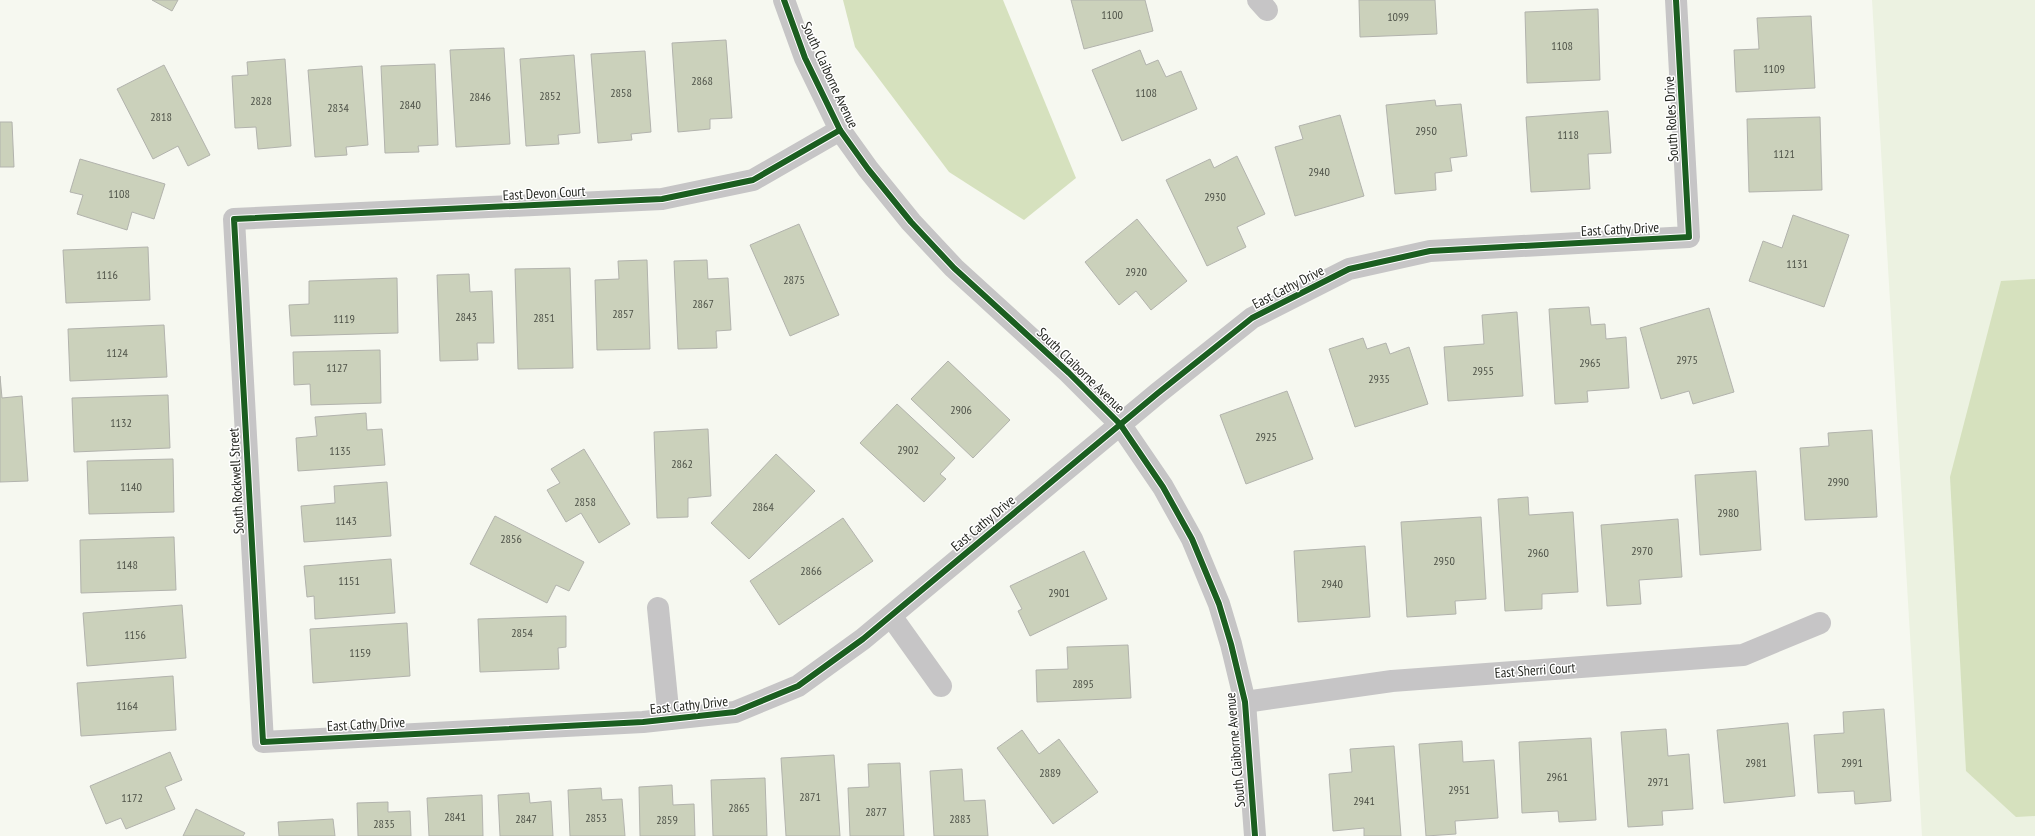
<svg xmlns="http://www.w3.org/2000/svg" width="2035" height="836" font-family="'PT Sans Narrow',sans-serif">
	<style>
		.built { fill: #ecf2e1 }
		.green { fill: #d6e1be }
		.building { fill: #cbd1bb; stroke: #b2b3ad }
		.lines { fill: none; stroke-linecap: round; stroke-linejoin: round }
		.street { stroke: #c6c5c6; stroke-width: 22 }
		.cycleway-casing { stroke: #fff; stroke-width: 8 }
		.cycleway { stroke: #1b5e20; stroke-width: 6 }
		.labels { text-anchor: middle; stroke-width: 3; stroke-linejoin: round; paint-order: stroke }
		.number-label { font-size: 12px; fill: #4e5248 }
		.street-label { font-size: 14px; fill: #252721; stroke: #fff }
	</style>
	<rect width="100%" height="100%" fill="#f6f8f0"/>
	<polygon class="built" points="1872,0 2035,0 2035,836 1922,836"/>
	<g class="green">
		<polygon points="843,0 1003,0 1076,178 1024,220 949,172 855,47"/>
		<polygon points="2035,279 2035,816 2016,817 1966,771 1950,477 2001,281"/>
	</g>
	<g class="building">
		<polygon points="152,0 178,0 172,11"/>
		<polygon points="1071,0 1145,0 1153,31 1084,49"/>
		<polygon points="1359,0 1435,0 1437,34 1360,37"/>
		<polygon points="1598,9 1600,80 1527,83 1525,12"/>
		<polygon points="1811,16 1815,88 1736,92 1734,50 1759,49 1757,18"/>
		<polygon points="726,40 732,118 710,119 710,129 678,132 672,43"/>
		<polygon points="504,48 510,144 456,147 450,50"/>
		<polygon points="1140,50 1146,65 1158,60 1166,77 1181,71 1197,109 1122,141 1092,70"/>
		<polygon points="645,51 651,132 631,134 632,140 598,143 591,54"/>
		<polygon points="574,55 580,133 558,135 559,144 526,146 520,59"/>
		<polygon points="285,59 291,146 258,149 256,127 235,128 232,76 248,75 247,62"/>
		<polygon points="435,64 438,145 418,146 419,152 385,153 381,66"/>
		<polygon points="164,65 210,155 188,166 178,146 153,159 117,89"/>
		<polygon points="362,66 368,145 346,147 347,155 315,157 308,70"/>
		<polygon points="1435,100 1436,106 1461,104 1467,156 1450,158 1452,171 1435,173 1436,190 1395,194 1386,105"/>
		<polygon points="1608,111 1611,153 1588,154 1590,189 1531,192 1526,117"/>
		<polygon points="1340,115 1364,196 1295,216 1275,147 1303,139 1299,126"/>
		<polygon points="1820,117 1822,190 1749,192 1747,119"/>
		<polygon points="0,122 12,122 14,167 0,167"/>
		<polygon points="1237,156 1265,214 1237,227 1246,247 1207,266 1166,180 1210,159 1214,168"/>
		<polygon points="80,159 165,184 154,219 132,212 127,230 77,214 83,195 70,192"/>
		<polygon points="1793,215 1849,235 1824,307 1749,281 1763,241 1782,248"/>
		<polygon points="1137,219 1187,281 1151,310 1136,291 1119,305 1085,262"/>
		<polygon points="799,224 839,315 790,336 750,245"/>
		<polygon points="148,247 150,300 66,303 63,250"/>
		<polygon points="647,260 650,349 597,350 595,280 619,279 618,261"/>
		<polygon points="707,260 708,279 728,278 731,330 716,331 717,348 678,349 674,261"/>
		<polygon points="570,268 573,368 518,369 515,269"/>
		<polygon points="469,274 470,292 492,291 494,343 477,343 478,360 440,361 437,275"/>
		<polygon points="397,278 398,333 291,336 289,305 309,304 309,281"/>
		<polygon points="1589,307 1591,325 1605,324 1606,339 1626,337 1629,388 1587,391 1588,402 1555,404 1549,309"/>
		<polygon points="1709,308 1734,392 1693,404 1689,391 1661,399 1640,328"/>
		<polygon points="1517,312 1523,396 1448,401 1444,347 1484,344 1482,315"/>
		<polygon points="164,325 167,377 70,381 68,329"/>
		<polygon points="1363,338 1367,349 1386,343 1390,354 1409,347 1428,404 1355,427 1329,349"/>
		<polygon points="380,350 381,403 311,405 310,384 294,385 293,352"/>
		<polygon points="948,361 1010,420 973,458 911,399"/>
		<polygon points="0,376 2,398 22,396 28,481 0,482"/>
		<polygon points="1287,391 1313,459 1246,484 1220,415"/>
		<polygon points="168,395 170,448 74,452 72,398"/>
		<polygon points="897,404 955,458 940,474 946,479 924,502 860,443"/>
		<polygon points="366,413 367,430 382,429 385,465 298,471 296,438 317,436 315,417"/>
		<polygon points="708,429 711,496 688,498 688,517 657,518 654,432"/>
		<polygon points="1872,430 1877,517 1805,520 1800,448 1829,446 1828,433"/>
		<polygon points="584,449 630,524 599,543 581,513 566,522 547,490 560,483 551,469"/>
		<polygon points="776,454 815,491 749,559 711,523"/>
		<polygon points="173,459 174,512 89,514 87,461"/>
		<polygon points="1756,471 1761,550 1700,555 1695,475"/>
		<polygon points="387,482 391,536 304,542 301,506 335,503 334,486"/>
		<polygon points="1528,497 1529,515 1573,512 1578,592 1542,594 1542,609 1505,611 1498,499"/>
		<polygon points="495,516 584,562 569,591 556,585 547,603 470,564"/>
		<polygon points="1481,517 1486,599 1455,601 1456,614 1407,617 1401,522"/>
		<polygon points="843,518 873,561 779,625 750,581"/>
		<polygon points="1678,519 1682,577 1639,580 1641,604 1607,606 1601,525"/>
		<polygon points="174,537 176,590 81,593 80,540"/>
		<polygon points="1365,546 1370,617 1298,622 1294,551"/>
		<polygon points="1084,551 1107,599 1030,636 1018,611 1022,609 1010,586"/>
		<polygon points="391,559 395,613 315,619 314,596 307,597 304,566"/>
		<polygon points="182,605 186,658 87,666 83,613"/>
		<polygon points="566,616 566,647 558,648 559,669 480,672 478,619"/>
		<polygon points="407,623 410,676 313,683 310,629"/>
		<polygon points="1128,645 1131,698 1037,702 1036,670 1068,669 1067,647"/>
		<polygon points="173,676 176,730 81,736 77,683"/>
		<polygon points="1884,709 1891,801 1855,804 1854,791 1818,793 1814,735 1844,733 1843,712"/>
		<polygon points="1788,723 1795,796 1724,803 1717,730"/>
		<polygon points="1666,729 1668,756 1689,754 1693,809 1662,811 1663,825 1628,827 1621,732"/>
		<polygon points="1022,730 1039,754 1059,739 1098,792 1053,824 997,748"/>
		<polygon points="1591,738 1596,820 1559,822 1558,811 1522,813 1519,742"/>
		<polygon points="1462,741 1463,762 1494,760 1498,818 1455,821 1456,834 1426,836 1419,744"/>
		<polygon points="1394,746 1401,836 1364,836 1364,828 1333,831 1329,774 1352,772 1350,749"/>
		<polygon points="170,752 182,780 165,787 175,809 126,829 121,818 106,824 90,786"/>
		<polygon points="834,755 840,836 786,836 781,758"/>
		<polygon points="900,763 904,836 850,836 848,788 869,787 868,764"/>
		<polygon points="962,769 964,801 985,800 988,836 934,836 930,771"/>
		<polygon points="765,778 767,836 713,836 711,780"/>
		<polygon points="672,785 673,805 694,804 695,836 640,836 639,787"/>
		<polygon points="601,788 602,800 622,799 625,836 570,836 568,790"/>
		<polygon points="529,793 530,803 551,801 553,836 500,836 498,795"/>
		<polygon points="482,795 483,836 429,836 427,798"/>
		<polygon points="388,802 388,812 410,811 411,836 358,836 357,803"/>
		<polygon points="196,809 245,833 243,836 183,836"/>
		<polygon points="333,819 335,836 279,836 278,822"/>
	</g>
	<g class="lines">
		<g class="street">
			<polyline points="784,0 805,58 840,130 868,169 911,222 954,268 1069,373 1120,424 1163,487 1192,539 1219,604 1231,644 1245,702 1255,836"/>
			<polyline points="1258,0 1267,10"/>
			<polyline points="840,130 753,180 662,199 234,219 263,742 643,722 735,712 798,686 863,639 1158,393 1252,318 1349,269 1430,251 1689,237 1676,0"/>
			<polyline points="658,608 669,719"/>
			<polyline points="891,616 941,686"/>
			<polyline points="1245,702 1392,681 1743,655 1820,623"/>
		</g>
		<g class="cycleway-casing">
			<g id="cycleway">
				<polyline points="784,0 805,58 840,130 868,169 911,222 954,268 1069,373 1120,424 1163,487 1192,539 1219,604 1231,644 1245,702 1255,836"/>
				<polyline points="840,130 753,180 662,199 234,219 263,742 643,722 735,712 798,686 863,639 1158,393 1252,318 1349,269 1430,251 1689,237 1676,0"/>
			</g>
		</g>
		<use href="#cycleway" class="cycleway"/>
	</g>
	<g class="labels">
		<g class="number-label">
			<text x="1112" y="19">1100</text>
			<text x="1398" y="21">1099</text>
			<text x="1562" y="50">1108</text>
			<text x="1774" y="73">1109</text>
			<text x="702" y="85">2868</text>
			<text x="621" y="97">2858</text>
			<text x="1146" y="97">1108</text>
			<text x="550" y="100">2852</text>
			<text x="480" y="101">2846</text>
			<text x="261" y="105">2828</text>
			<text x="410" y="109">2840</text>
			<text x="338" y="112">2834</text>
			<text x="161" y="121">2818</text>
			<text x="1426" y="135">2950</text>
			<text x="1568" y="139">1118</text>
			<text x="1784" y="158">1121</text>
			<text x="1319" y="176">2940</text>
			<text x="119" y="198">1108</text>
			<text x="1215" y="201">2930</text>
			<text x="1797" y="268">1131</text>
			<text x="1136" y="276">2920</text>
			<text x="107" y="279">1116</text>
			<text x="794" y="284">2875</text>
			<text x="703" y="308">2867</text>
			<text x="623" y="318">2857</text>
			<text x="466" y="321">2843</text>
			<text x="544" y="322">2851</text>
			<text x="344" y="323">1119</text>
			<text x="117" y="357">1124</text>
			<text x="1687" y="364">2975</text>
			<text x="1590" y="367">2965</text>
			<text x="337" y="372">1127</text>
			<text x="1483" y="375">2955</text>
			<text x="1379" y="383">2935</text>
			<text x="961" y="414">2906</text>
			<text x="121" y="427">1132</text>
			<text x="1266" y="441">2925</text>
			<text x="908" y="454">2902</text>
			<text x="340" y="455">1135</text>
			<text x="682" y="468">2862</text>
			<text x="1838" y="486">2990</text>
			<text x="131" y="491">1140</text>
			<text x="585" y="506">2858</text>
			<text x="763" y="511">2864</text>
			<text x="1728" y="517">2980</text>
			<text x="346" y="525">1143</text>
			<text x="511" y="543">2856</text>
			<text x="1642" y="555">2970</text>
			<text x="1538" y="557">2960</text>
			<text x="1444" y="565">2950</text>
			<text x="127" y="569">1148</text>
			<text x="811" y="575">2866</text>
			<text x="349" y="585">1151</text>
			<text x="1332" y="588">2940</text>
			<text x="1059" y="597">2901</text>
			<text x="522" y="637">2854</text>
			<text x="135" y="639">1156</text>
			<text x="360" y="657">1159</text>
			<text x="1083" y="688">2895</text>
			<text x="127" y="710">1164</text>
			<text x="1756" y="767">2981</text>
			<text x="1852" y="767">2991</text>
			<text x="1050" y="777">2889</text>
			<text x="1557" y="781">2961</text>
			<text x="1658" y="786">2971</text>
			<text x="1459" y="794">2951</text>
			<text x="810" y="801">2871</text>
			<text x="132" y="802">1172</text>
			<text x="1364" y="805">2941</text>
			<text x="739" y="812">2865</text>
			<text x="876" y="816">2877</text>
			<text x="455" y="821">2841</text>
			<text x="596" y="822">2853</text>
			<text x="526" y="823">2847</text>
			<text x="960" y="823">2883</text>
			<text x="667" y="824">2859</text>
			<text x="384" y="828">2835</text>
		</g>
		<g class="street-label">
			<text transform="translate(830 75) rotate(65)" y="5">South Claiborne Avenue</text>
			<text transform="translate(1671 119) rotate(-93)" y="5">South Roles Drive</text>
			<text transform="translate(544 193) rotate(-3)" y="5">East Devon Court</text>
			<text transform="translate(1620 229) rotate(-3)" y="5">East Cathy Drive</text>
			<text transform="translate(1288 287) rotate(-27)" y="5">East Cathy Drive</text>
			<text transform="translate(1081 370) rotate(44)" y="5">South Claiborne Avenue</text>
			<text transform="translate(236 481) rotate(-93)" y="5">South Rockwell Street</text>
			<text transform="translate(983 523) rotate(-40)" y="5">East Cathy Drive</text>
			<text transform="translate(1535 670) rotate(-4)" y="5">East Sherri Court</text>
			<text transform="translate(689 705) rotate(-6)" y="5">East Cathy Drive</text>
			<text transform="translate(366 724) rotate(-3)" y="5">East Cathy Drive</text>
			<text transform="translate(1235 750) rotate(-95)" y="5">South Claiborne Avenue</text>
		</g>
	</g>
</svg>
